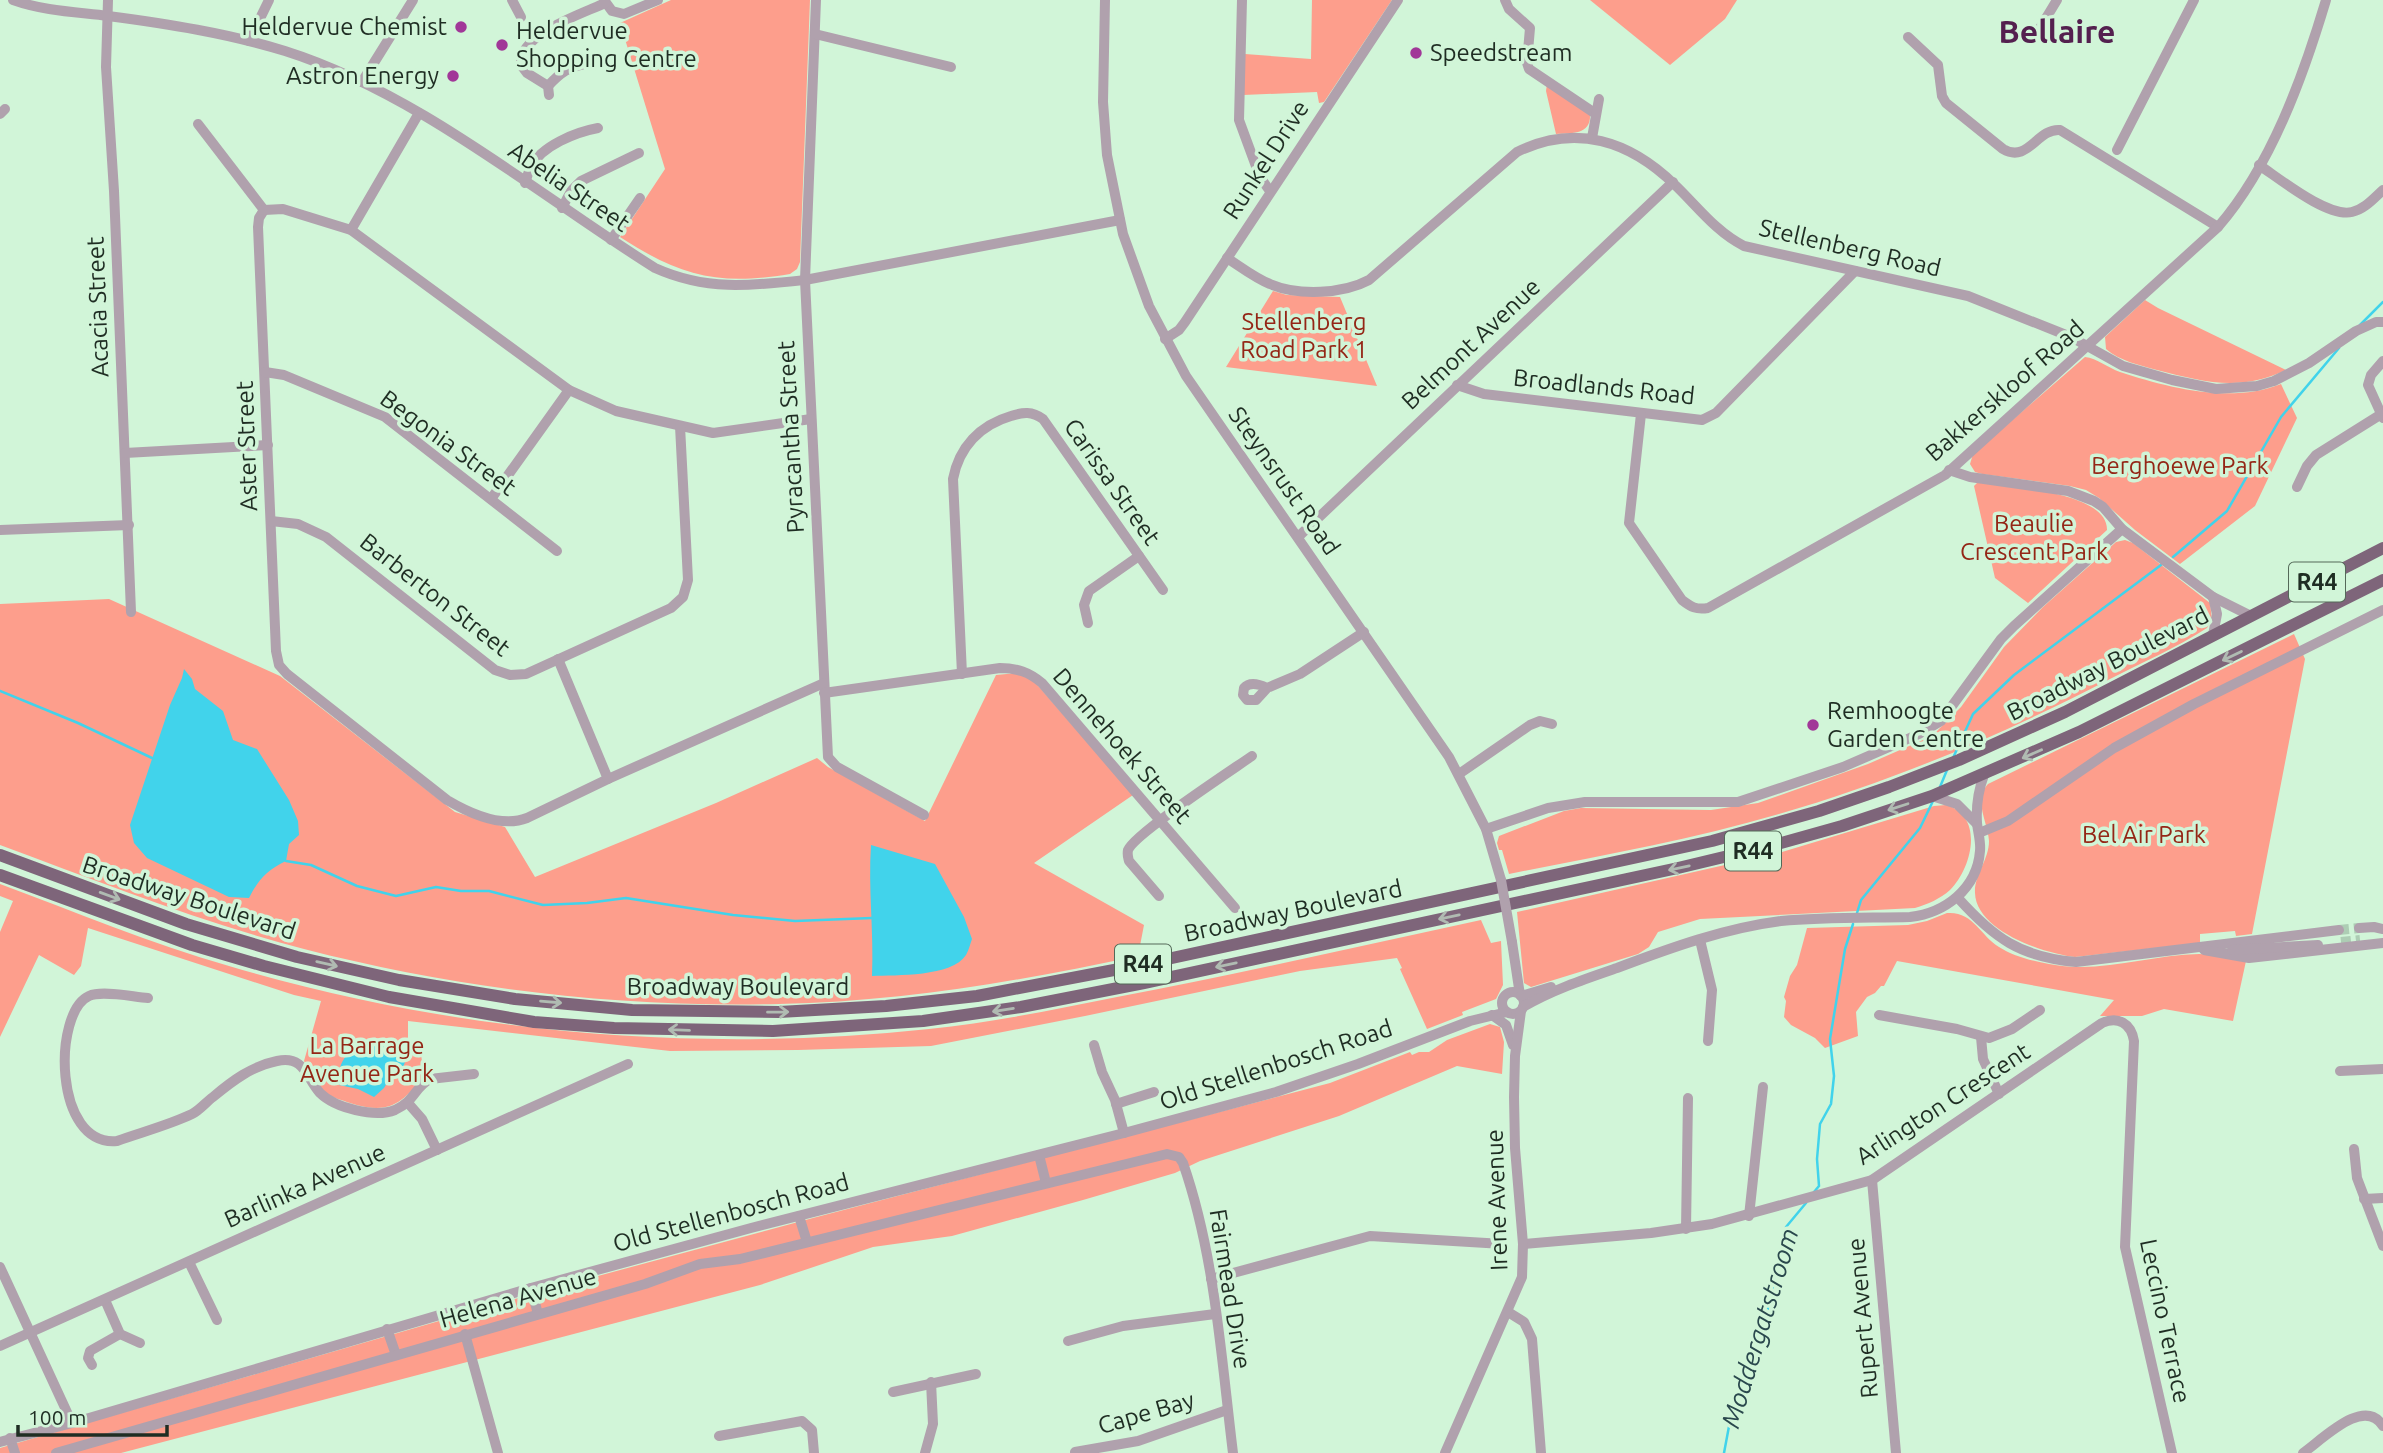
<svg xmlns="http://www.w3.org/2000/svg" width="2383" height="1453" font-family="Ubuntu,sans-serif">
	<style>
		.green { fill: #fd9e8c }
		.water { fill: #41d3eb }
		.lines { fill: none; stroke-linecap: round; stroke-linejoin: round }
		.stream { stroke: #41d3eb; stroke-width: 2.5 }
		.minor-tunnel { stroke: #adcdb4; stroke-width: 10; stroke-dasharray: 10 5; stroke-linecap: butt }
		.minor { stroke: #b0a1ad; stroke-width: 10 }
		.major { stroke: #7e657a; stroke-width: 12 }
		.minor-bridge { stroke: #b0a1ad; stroke-width: 10 }
		.oneway { stroke: #b0bbb2 }
		.poi-dot { fill: #a13798; stroke: #d1f5d8; stroke-width: 2.5 }
		.labels { text-anchor: middle; stroke-width: 7; stroke-linejoin: round; paint-order: stroke }
		.shield { fill: #d1f5d8; stroke: #546959; stroke-width: 2 }
		.shield-label { font-size: 23px; font-weight: bold; fill: #1f2d23 }
		.poi-label { font-size: 24px; fill: #1f2d23; stroke: #d1f5d8; text-anchor: start }
		.street-label { font-size: 24px; fill: #1f2d23; stroke: #d1f5d8 }
		.park-label { font-size: 24px; fill: #942616; stroke: #d1f5d8 }
		.water-label { font-size: 26px; font-style: italic; fill: #2a484d; stroke: #d1f5d8 }
		.district-label { font-size: 32px; font-weight: bold; fill: #54204f; stroke: #d1f5d8 }
	</style>
	<rect width="100%" height="100%" fill="#d1f5d8"/>
	<g class="green">
		<path d="M671 0H810L800 262 797 269 790 274C718 286 680 276 620 237L665 169 620 23Z"/>
		<polygon points="1312,0 1392,0 1324,102 1319,103 1317,92 1243,95 1245,54 1311,59"/>
		<polygon points="1590,0 1737,0 1725,19 1670,65"/>
		<path d="M1547 84 1590 115C1591 135 1571 133 1556 134L1546 91Z"/>
		<polygon points="1273,291 1287,295 1340,297 1377,386 1226,367"/>
		<path d="M2145 300 2158 308 2286 370C2240 392 2204 382 2157 370 2139 365 2120 361 2106 349L2105 337Z"/>
		<path d="M2085 357C2097 358 2108 368 2120 372 2169 388 2231 404 2281 384L2297 418 2255 506 2180 564 2135 530 2099 498 2086 490 2070 486 1982 474 1975 472 1970 464 1973 454Z"/>
		<path d="M1978 482C2006 487 2108 491 2107 530L2028 603 1995 578 1974 486Z"/>
		<path d="M2125 540 2133 543 2210 603 2212 620 2207 628C2176 648 2141 663 2108 680 2002 735 1893 781 1779 814 1690 840 1599 856 1509 874L1502 850H1499L1497 843 1499 836 1564 811 1581 808 1711 810 1758 803 1868 764 1932 736 1961 707 2004 647 2043 607 2116 542Z"/>
		<path d="M109 599 280 676 455 812 505 827 535 877 716 803 817 758 828 767 925 821 996 675 1017 673 1034 681 1133 795 1034 863 1144 925 1138 956C1020 981 900 1002 779 1004 619 1008 459 989 304 949 200 922 100 882 0 845V604Z"/>
		<path d="M2294 634 2305 659 2252 934 2236 936 2235 931 2200 934V943L2075 957C2045 954 1976 931 1975 893 1974 875 1989 860 1989 841 1988 822 1973 801 1988 784Z"/>
		<path d="M1946 805C1985 816 1972 868 1950 890 1940 899 1928 904 1915 908L1700 919 1658 932 1649 947 1638 954 1531 987 1524 983 1517 912 1782 852 1934 806Z"/>
		<path d="M0 884C76 912 151 944 229 966 457 1033 693 1054 929 1029 992 1023 1055 1009 1117 997 1239 974 1360 946 1481 920L1491 943 1501 941 1503 985 1496 999 1462 1012 1463 1015 1427 1029 1400 969 1402 968 1397 958 1300 971 1085 1016 931 1046 798 1050 670 1051 408 1021V1039L421 1054 424 1076C401 1105 388 1115 350 1103 342 1100 332 1098 325 1092 317 1085 312 1070 304 1061L321 1001 294 995 88 928 81 966 74 975 39 955 0 1037V932L13 901 0 896Z"/>
		<path d="M1947 913C1973 911 1980 935 1999 947 2013 956 2032 961 2049 964 2099 974 2149 955 2199 954 2214 954 2231 959 2246 961L2233 1021 2164 1009 2142 1016H2100L2114 1000 1897 961 1884 986H1881L1875 993 1867 997 1856 1012 1858 1036 1825 1048 1815 1038 1791 1025 1784 1017 1786 1001 1784 997 1790 976 1797 965 1807 928 1908 925 1927 921Z"/>
		<polygon points="1490,1024 1500,1027 1504,1042 1502,1074 1457,1066 1339,1116 1200,1161 1175,1173 1083,1200 952,1236 873,1247 760,1285 121,1453 0,1453 0,1448 546,1290 813,1218 1330,1083 1410,1052 1412,1055 1419,1052 1429,1052 1447,1040"/>
	</g>
	<g class="water">
		<path d="M184 669 192 679 195 689 223 711 233 740 257 749 289 800 298 821 299 835 289 844 286 861C267 870 258 880 249 898L229 897 147 858 134 843 130 825 170 705 182 678Z"/>
		<path d="M871 845 935 864 964 917 972 939C970 944 969 950 966 955 952 977 896 975 872 976 874 932 868 889 871 845Z"/>
		<path d="M376 1041 399 1053 405 1062 402 1070H395L384 1088 374 1097 358 1089 339 1085C335 1061 353 1042 376 1041Z"/>
	</g>
	<g class="lines">
		<g class="stream">
			<polyline points="2360,325 2383,302"/>
			<polyline points="2173,557 2227,511 2281,417 2339,348"/>
			<polyline points="0,691 78,723 152,758"/>
			<polyline points="1953,758 1973,714 2014,675 2161,565"/>
			<polyline points="1940,787 1947,770"/>
			<polyline points="286,861 311,865 357,886 396,896 436,887 461,891 489,891 543,905 587,903 626,898 733,915 795,921 872,918"/>
			<polyline points="1857,913 1861,900 1920,828 1933,801"/>
			<polyline points="1814,1192 1819,1186 1817,1159 1820,1124 1831,1104 1834,1076 1830,1039 1845,949 1853,924"/>
			<polyline points="1724,1453 1730,1421 1749,1362 1764,1326 1786,1227 1806,1203"/>
		</g>
		<g class="minor-tunnel">
			<polyline points="2339,930 2359,928"/>
			<polyline points="2341,942 2360,940"/>
		</g>
		<g class="minor">
			<path d="M13 0C44 11 76 12 108 16 168 24 227 33 285 51 418 93 537 194 655 268 706 291 750 286 805 280L1120 220"/>
			<polyline points="108,0 106,67 114,191 131,612"/>
			<polyline points="512,0 521,17"/>
			<polyline points="604,0 612,11 624,14 658,0"/>
			<polyline points="816,0 805,280 828,757 837,767 924,815"/>
			<polyline points="1105,0 1103,102 1107,155 1123,234 1149,306 1186,376 1449,757 1486,829 1501,880"/>
			<polyline points="1242,0 1239,120 1260,177 1270,191"/>
			<polyline points="1505,0 1509,9 1530,28 1527,63 1529,69 1596,114"/>
			<polyline points="815,34 951,67"/>
			<path d="M1908 37 1938 65 1942 96 1946 103 2003 149C2028 164 2037 128 2060 130L2218 227"/>
			<polyline points="2034,38 2057,0"/>
			<polyline points="249,41 269,0"/>
			<polyline points="362,82 413,0"/>
			<path d="M548 86C560 73 569 66 587 64"/>
			<path d="M549 95 548 86 527 73 521 65C518 34 582 14 605 3"/>
			<polyline points="0,114 5,109"/>
			<polyline points="198,124 264,210"/>
			<polyline points="1592,138 1599,99"/>
			<polyline points="2117,150 2194,0"/>
			<path d="M2259 165C2280 179 2328 218 2352 212 2365 209 2374 198 2383 190"/>
			<path d="M525 183C527 178 528 172 531 167 541 146 576 132 598 128"/>
			<polyline points="562,208 571,191 581,181 639,153"/>
			<path d="M264 210 259 218 258 227 276 651 279 665 287 674 447 800C469 813 502 828 527 818L608 779 824 683"/>
			<polyline points="264,210 283,209 351,230 569,390 616,411 713,433 811,419"/>
			<polyline points="351,230 419,113"/>
			<polyline points="611,240 640,198"/>
			<path d="M1227 258C1241 267 1255 278 1270 284 1298 296 1343 294 1369 280L1517 152C1576 123 1630 141 1675 185 1697 206 1716 232 1744 246L1968 296 2071 337 2123 366 2172 380 2216 389 2257 386 2274 381 2309 363 2356 331 2376 322H2383"/>
			<polyline points="1165,339 1179,330 1185,322 1398,0"/>
			<polyline points="2383,361 2371,375 2368,385 2383,418"/>
			<polyline points="265,372 284,375 385,417 557,551"/>
			<polyline points="1457,385 1484,394 1702,420 1716,413 1855,271"/>
			<path d="M1641 414 1629 523 1682 600C1691 607 1696 610 1708 608L1945 475 2218 227C2271 166 2303 77 2326 0"/>
			<polyline points="125,453 268,445"/>
			<polyline points="1949,470 1970,477 2068,491 2094,501 2103,507 2122,529 2213,597 2251,616"/>
			<polyline points="2297,487 2307,466 2316,455 2383,413"/>
			<polyline points="491,499 569,390"/>
			<polyline points="271,521 298,524 326,537 495,670 510,675 526,674 671,608 683,597 688,580 680,426"/>
			<polyline points="0,530 129,525"/>
			<polyline points="1298,537 1673,182"/>
			<polyline points="2213,597 2217,614 2213,635"/>
			<polyline points="1088,623 1084,605 1089,591 1139,556"/>
			<polyline points="558,659 608,779"/>
			<path d="M962 674 953 479C959 447 980 425 1011 416 1023 412 1032 411 1043 419L1163 590"/>
			<path d="M1267 688C1259 684 1250 681 1244 688L1243 695 1247 700H1256L1267 688 1300 674 1364 632"/>
			<path d="M824 693 1000 668C1017 668 1029 672 1042 683L1235 908"/>
			<polyline points="1459,774 1530,725 1540,721 1552,724"/>
			<polyline points="1932,796 1957,804 1977,824"/>
			<polyline points="1486,829 1548,808 1585,802 1738,802 1843,767 1919,734 1941,721 2001,639 2014,626 2122,529"/>
			<polyline points="1979,833 2008,821 2114,748 2194,704 2383,610"/>
			<path d="M1159 896 1129 861C1128 857 1127 855 1128 850 1134 834 1232 770 1252 756"/>
			<path d="M1958 898C1994 938 2020 957 2076 962L2339 930"/>
			<polyline points="2359,928 2374,927 2383,929"/>
			<polyline points="1700,940 1712,990 1708,1041"/>
			<polyline points="1512,942 1520,995"/>
			<polyline points="2204,950 2249,958 2383,943"/>
			<polyline points="2232,950 2318,945"/>
			<circle cx="1513" cy="1003" r="11"/>
			<polyline points="1521,996 1551,987"/>
			<path d="M148 998C133 997 102 990 89 996 53 1012 53 1147 117 1141 142 1132 169 1125 192 1114 200 1110 206 1102 213 1097 232 1081 252 1066 277 1061 305 1055 306 1078 320 1093 335 1108 375 1118 395 1110 415 1101 414 1088 430 1079L474 1074"/>
			<path d="M1523 1007C1552 990 1585 979 1617 968 1670 948 1725 928 1781 921 1824 917 1867 918 1910 917 1945 913 1977 889 1980 851 1981 842 1978 833 1977 823 1976 806 1978 791 1984 775"/>
			<polyline points="1492,1015 1506,1025 1513,1045"/>
			<polyline points="1879,1015 1957,1029 1989,1038 2012,1029 2040,1010"/>
			<polyline points="1981,1037 1983,1059 1999,1094"/>
			<polyline points="1094,1045 1102,1072 1115,1100 1124,1133"/>
			<polyline points="2340,1071 2383,1069"/>
			<polyline points="408,1103 422,1119 437,1150"/>
			<polyline points="1116,1104 1154,1092"/>
			<polyline points="2354,1149 2357,1178 2383,1246"/>
			<polyline points="1039,1155 1046,1183"/>
			<polyline points="1872,1180 1896,1453"/>
			<polyline points="2364,1199 2383,1198"/>
			<polyline points="799,1216 807,1242"/>
			<polyline points="1749,1216 1763,1087"/>
			<polyline points="1686,1229 1688,1098"/>
			<path d="M1523 1244 1651 1233 1712 1224 1872 1180 2102 1023C2118 1016 2131 1023 2134 1041L2125 1247 2172 1453"/>
			<polyline points="189,1262 217,1320"/>
			<polyline points="0,1267 72,1423"/>
			<polyline points="1211,1279 1370,1236 1503,1244"/>
			<polyline points="531,1288 538,1314"/>
			<polyline points="105,1300 120,1334 140,1343"/>
			<polyline points="1508,1312 1524,1322 1532,1339 1541,1453"/>
			<polyline points="387,1329 396,1355"/>
			<polyline points="465,1334 498,1453"/>
			<polyline points="1068,1341 1123,1326 1215,1314"/>
			<polyline points="0,1346 628,1064"/>
			<polyline points="92,1365 88,1358 90,1351 120,1334"/>
			<polyline points="893,1392 976,1374"/>
			<polyline points="719,1436 802,1421 812,1430 814,1453"/>
			<polyline points="10,1438 15,1453"/>
			<polyline points="0,1442 72,1423 531,1288 751,1228 1124,1133 1276,1092 1358,1064 1470,1021 1507,1012"/>
			<polyline points="1075,1452 1138,1441 1227,1410"/>
			<path d="M56 1453 645 1284 700 1264 740 1259 1167 1154 1179 1157 1183 1163C1215 1255 1221 1356 1233 1453"/>
			<polyline points="925,1453 933,1424 931,1382"/>
			<polyline points="1445,1453 1522,1277 1523,1244 1515,1148 1514,1097 1515,1056 1521,1011"/>
			<path d="M2303 1453C2323 1439 2364 1396 2383 1426"/>
		</g>
		<g class="major">
			<polyline points="0,855 186,924 297,957 399,980 515,999 632,1010 779,1012 886,1006 977,996 1135,966 1712,841 1819,811 1889,787 1959,760 2065,712 2383,548"/>
			<polyline points="0,875 192,945 264,966 389,997 534,1022 614,1028 773,1031 923,1021 1021,1007 1144,983 1678,868 1774,845 1842,826 1932,796 2079,732 2383,580"/>
		</g>
		<polyline class="minor-bridge" points="1501,880 1512,942"/>
	</g>
	<defs><path id="oneway-shaft" d="M-6 0H5M1.5-3L5.5 0L1.5 3" fill="none" stroke-width="1.6" stroke-linecap="round" stroke-linejoin="round" transform="scale(1.75)"/></defs>
	<g class="oneway">
		<use href="#oneway-shaft" transform="translate(2232 656) rotate(154)"/>
		<use href="#oneway-shaft" transform="translate(2032 754) rotate(156)"/>
		<use href="#oneway-shaft" transform="translate(1898 807) rotate(162)"/>
		<use href="#oneway-shaft" transform="translate(1679 868) rotate(168)"/>
		<use href="#oneway-shaft" transform="translate(110 896) rotate(20)"/>
		<use href="#oneway-shaft" transform="translate(1449 917) rotate(168)"/>
		<use href="#oneway-shaft" transform="translate(327 964) rotate(13)"/>
		<use href="#oneway-shaft" transform="translate(1226 965) rotate(168)"/>
		<use href="#oneway-shaft" transform="translate(551 1002) rotate(5)"/>
		<use href="#oneway-shaft" transform="translate(1003 1010) rotate(171)"/>
		<use href="#oneway-shaft" transform="translate(778 1012) rotate(-1)"/>
		<use href="#oneway-shaft" transform="translate(679 1030) rotate(-178)"/>
	</g>
	<g class="poi-dot">
		<circle cx="461" cy="27" r="7"/>
		<circle cx="502" cy="45" r="7"/>
		<circle cx="1416" cy="53" r="7"/>
		<circle cx="453" cy="76" r="7"/>
		<circle cx="1813" cy="725" r="7"/>
	</g>
	<g class="labels">
		<g class="shield">
			<rect x="2289" y="562.5" width="56" height="39" rx="5"/>
			<rect x="1725" y="831.5" width="56" height="39" rx="5"/>
			<rect x="1115" y="944.5" width="56" height="39" rx="5"/>
		</g>
		<g class="shield-label">
			<text x="2317" y="590">R44</text>
			<text x="1753" y="859">R44</text>
			<text x="1143" y="972">R44</text>
		</g>
		<g class="poi-label">
			<text x="447" y="35" text-anchor="end">Heldervue Chemist</text>
			<text x="516" y="39">Heldervue<tspan x="516" dy="28">Shopping Centre</tspan></text>
			<text x="1430" y="61">Speedstream</text>
			<text x="439" y="84" text-anchor="end">Astron Energy</text>
			<text x="1827" y="719">Remhoogte<tspan x="1827" dy="28">Garden Centre</tspan></text>
		</g>
		<g class="street-label">
			<text transform="translate(1266 160) rotate(-57)" y="8">Runkel Drive</text>
			<text transform="translate(569 187) rotate(34)" y="8">Abelia Street</text>
			<text transform="translate(1850 248) rotate(13)" y="8">Stellenberg Road</text>
			<text transform="translate(98 307) rotate(-92)" y="8">Acacia Street</text>
			<text transform="translate(1471 344) rotate(-43)" y="8">Belmont Avenue</text>
			<text transform="translate(1604 387) rotate(6)" y="8">Broadlands Road</text>
			<text transform="translate(2005 391) rotate(-41)" y="8">Bakkerskloof Road</text>
			<text transform="translate(791 437) rotate(-93)" y="8">Pyracantha Street</text>
			<text transform="translate(448 443) rotate(36)" y="8">Begonia Street</text>
			<text transform="translate(247 446) rotate(-92)" y="8">Aster Street</text>
			<text transform="translate(1284 481) rotate(55)" y="8">Steynsrust Road</text>
			<text transform="translate(1112 482) rotate(55)" y="8">Carissa Street</text>
			<text transform="translate(435 595) rotate(38)" y="8">Barberton Street</text>
			<text transform="translate(2108 664) rotate(-27)" y="8">Broadway Boulevard</text>
			<text transform="translate(1122 746) rotate(49)" y="8">Dennehoek Street</text>
			<text transform="translate(189 898) rotate(18)" y="8">Broadway Boulevard</text>
			<text transform="translate(1293 911) rotate(-12)" y="8">Broadway Boulevard</text>
			<text x="738" y="995">Broadway Boulevard</text>
			<text transform="translate(1276 1065) rotate(-18)" y="8">Old Stellenbosch Road</text>
			<text transform="translate(1943 1104) rotate(-33)" y="8">Arlington Crescent</text>
			<text transform="translate(305 1186) rotate(-24)" y="8">Barlinka Avenue</text>
			<text transform="translate(1497 1200) rotate(-92)" y="8">Irene Avenue</text>
			<text transform="translate(731 1213) rotate(-15)" y="8">Old Stellenbosch Road</text>
			<text transform="translate(1230 1289) rotate(81)" y="8">Fairmead Drive</text>
			<text transform="translate(518 1298) rotate(-16)" y="8">Helena Avenue</text>
			<text transform="translate(1863 1318) rotate(-95)" y="8">Rupert Avenue</text>
			<text transform="translate(2165 1321) rotate(78)" y="8">Leccino Terrace</text>
			<text transform="translate(1146 1413) rotate(-16)" y="8">Cape Bay</text>
		</g>
		<g class="park-label">
			<text x="1304" y="330">Stellenberg<tspan x="1304" dy="28">Road Park 1</tspan></text>
			<text x="2180" y="474">Berghoewe Park</text>
			<text x="2034" y="532">Beaulie<tspan x="2034" dy="28">Crescent Park</tspan></text>
			<text x="2144" y="843">Bel Air Park</text>
			<text x="367" y="1054">La Barrage<tspan x="367" dy="28">Avenue Park</tspan></text>
		</g>
		<g class="water-label">
			<text transform="translate(1760 1328) rotate(-73)" y="9">Moddergatstroom</text>
		</g>
		<g class="district-label">
			<text x="2057" y="43">Bellaire</text>
		</g>
	</g>
	<path d="M18 1425v10h149v-10" fill="none" stroke="#1f2d23" stroke-width="3.5"/>
	<text x="28" y="1425" font-size="21" fill="#1f2d23" stroke="#d1f5d8" stroke-width="5" paint-order="stroke">100 m</text>
</svg>
